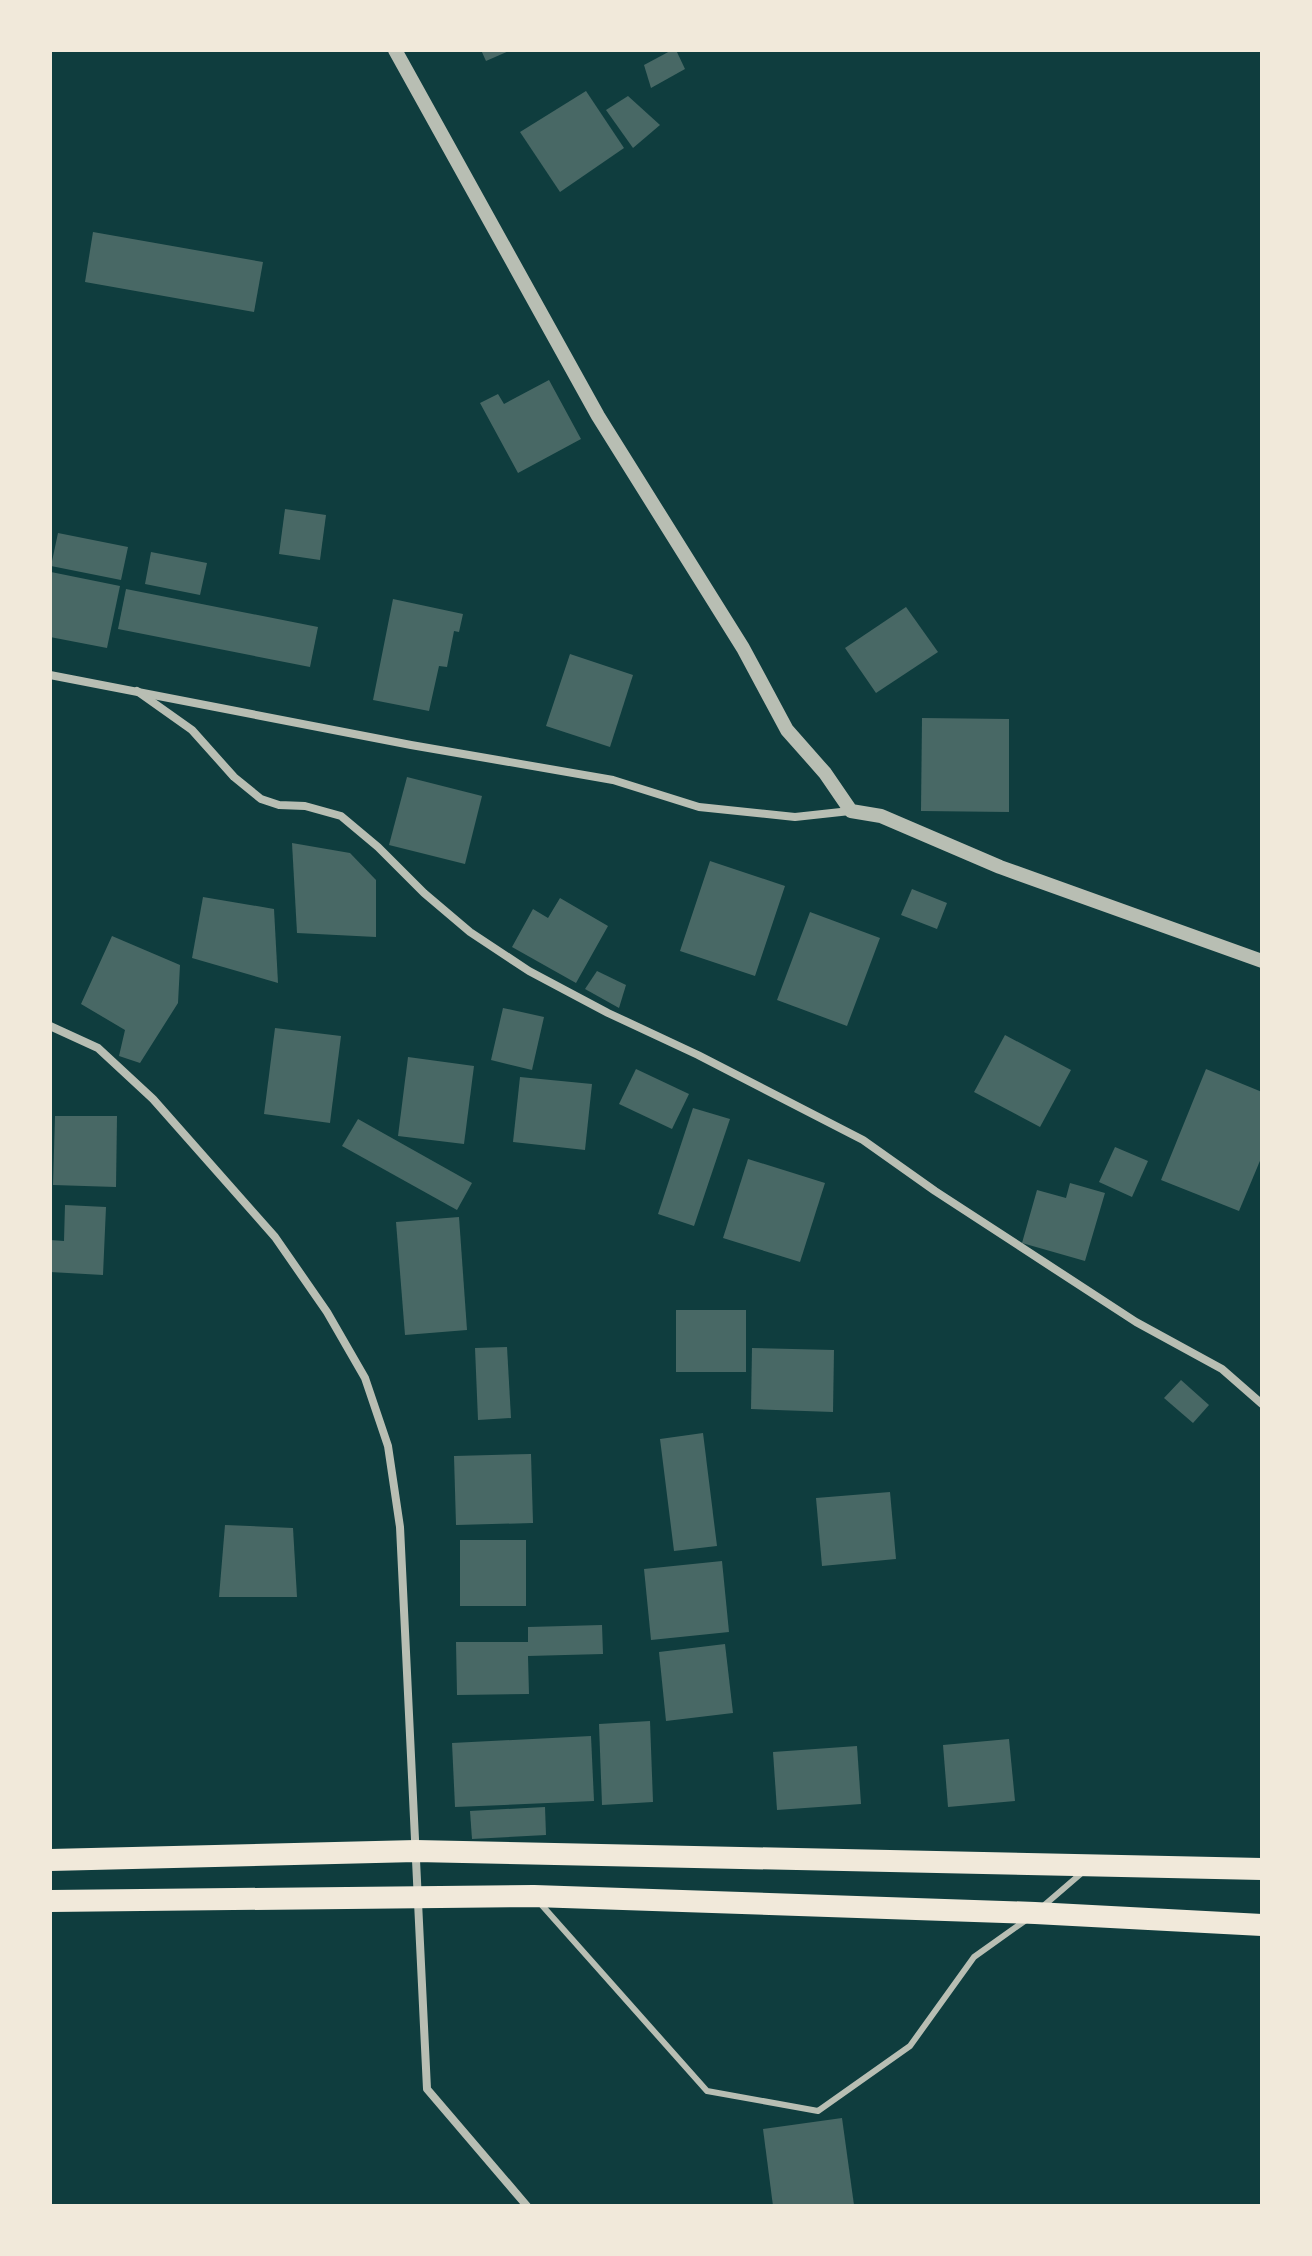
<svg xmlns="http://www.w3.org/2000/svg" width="1312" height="2256" font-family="Lato,sans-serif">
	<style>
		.building { fill: #486865 }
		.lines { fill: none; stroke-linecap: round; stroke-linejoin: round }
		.service { stroke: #b8beb3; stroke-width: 6 }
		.minor { stroke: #b8beb3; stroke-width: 8 }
		.tertiary { stroke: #b8beb3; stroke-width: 14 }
		.trunk { stroke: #f1e9da; stroke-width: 22 }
	</style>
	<rect width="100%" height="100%" fill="#0f3d3e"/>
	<g class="building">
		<polygon points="481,50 511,50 486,61"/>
		<polygon points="672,50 676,50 685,69 651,88 644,65"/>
		<polygon points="586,91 624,148 560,192 520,132"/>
		<polygon points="628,96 660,125 633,148 606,110"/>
		<polygon points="93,232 263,262 254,312 85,282"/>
		<polygon points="549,380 581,439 518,473 480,403 498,394 504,404"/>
		<polygon points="285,509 326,515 320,560 279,554"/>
		<polygon points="58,533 128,547 121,580 51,566"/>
		<polygon points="151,552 207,563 200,595 145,584"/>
		<polygon points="51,572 120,586 107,648 50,637"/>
		<polygon points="126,589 318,627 310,667 118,629"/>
		<polygon points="393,599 463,614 459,632 454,631 447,667 439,666 429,711 373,700"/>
		<polygon points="906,607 938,652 876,693 845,648"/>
		<polygon points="570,654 633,675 610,747 546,726"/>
		<polygon points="922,718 1009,719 1009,812 921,811"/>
		<polygon points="407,777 482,796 465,864 389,845"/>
		<polygon points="292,843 350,853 376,880 376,937 297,933"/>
		<polygon points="710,861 785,886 755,976 680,951"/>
		<polygon points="912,889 947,903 937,929 901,915"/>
		<polygon points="203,897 274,909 278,983 192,958"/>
		<polygon points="560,898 608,926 576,983 512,947 533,909 548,918"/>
		<polygon points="810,912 880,938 847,1026 777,1000"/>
		<polygon points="112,936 180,965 178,1003 140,1063 119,1056 125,1030 81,1004"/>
		<polygon points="597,971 626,985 619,1008 585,989"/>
		<polygon points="503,1008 544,1017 532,1070 491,1060"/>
		<polygon points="275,1028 341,1036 330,1123 264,1114"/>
		<polygon points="1005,1035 1071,1070 1040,1127 974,1092"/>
		<polygon points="408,1057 474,1066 464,1144 398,1136"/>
		<polygon points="636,1069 689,1094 672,1129 619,1104"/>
		<polygon points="1206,1069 1262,1092 1262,1156 1239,1211 1161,1180"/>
		<polygon points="520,1077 592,1084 585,1150 513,1142"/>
		<polygon points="693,1108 730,1119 694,1226 658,1214"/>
		<polygon points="55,1116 117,1116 116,1187 53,1185"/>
		<polygon points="358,1119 472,1183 457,1210 342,1146"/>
		<polygon points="1115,1147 1148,1161 1132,1197 1099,1182"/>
		<polygon points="748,1159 825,1183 800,1262 723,1238"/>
		<polygon points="1070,1183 1105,1193 1085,1261 1022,1243 1037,1190 1066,1198"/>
		<polygon points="65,1205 106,1207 103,1275 50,1272 50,1240 64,1241"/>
		<polygon points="459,1217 467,1330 405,1335 396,1222"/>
		<rect x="676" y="1310" width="70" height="62"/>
		<polygon points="507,1347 511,1418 478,1420 475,1348"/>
		<polygon points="752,1348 834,1350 833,1412 751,1409"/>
		<polygon points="1181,1380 1209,1405 1193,1423 1164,1398"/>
		<polygon points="703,1433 717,1546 674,1551 660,1439"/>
		<polygon points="531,1454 533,1523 456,1525 454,1456"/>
		<polygon points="890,1492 896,1559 822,1566 816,1498"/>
		<polygon points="225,1525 293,1528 297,1597 219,1597"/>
		<rect x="460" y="1540" width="66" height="66"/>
		<polygon points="722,1561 729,1632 651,1640 644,1569"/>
		<polygon points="602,1625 603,1654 528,1656 529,1694 457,1695 456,1642 528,1642 528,1627"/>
		<polygon points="725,1644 733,1713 666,1721 659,1652"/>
		<polygon points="650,1721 653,1802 602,1805 599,1724"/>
		<polygon points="591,1736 594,1801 455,1807 452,1743"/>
		<polygon points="1009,1739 1015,1801 948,1807 943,1745"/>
		<polygon points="857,1746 861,1804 777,1810 773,1752"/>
		<polygon points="545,1807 546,1835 472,1839 470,1811"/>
		<polygon points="842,2118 854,2205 773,2206 763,2129"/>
	</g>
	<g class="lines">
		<g class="service">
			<polyline points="539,1902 707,2091 818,2111 910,2046 974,1957 1026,1920"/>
			<polyline points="1041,1908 1084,1871"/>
		</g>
		<g class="minor">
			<polyline points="50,675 411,745 613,780 699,807 795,817 850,811"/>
			<polyline points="137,691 192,730 234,777 261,799 279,805 305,806 341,816 378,847 424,893 470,932 529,971 608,1013 698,1055 863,1140 935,1191 1136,1322 1222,1369 1262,1404"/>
			<polyline points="50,1026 98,1048 153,1099 275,1237 327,1312 365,1378 388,1446 400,1527 427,2089 527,2206"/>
		</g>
		<polyline class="tertiary" points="395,50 598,416 743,648 787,730 825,773 851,811 881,816 1000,867 1262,961"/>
		<g class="trunk">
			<polyline points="50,1860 416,1851 1262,1869"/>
			<polyline points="50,1901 534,1896 1035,1913 1262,1925"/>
		</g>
	</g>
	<rect width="1312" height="2256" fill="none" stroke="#f1e9da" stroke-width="104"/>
</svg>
